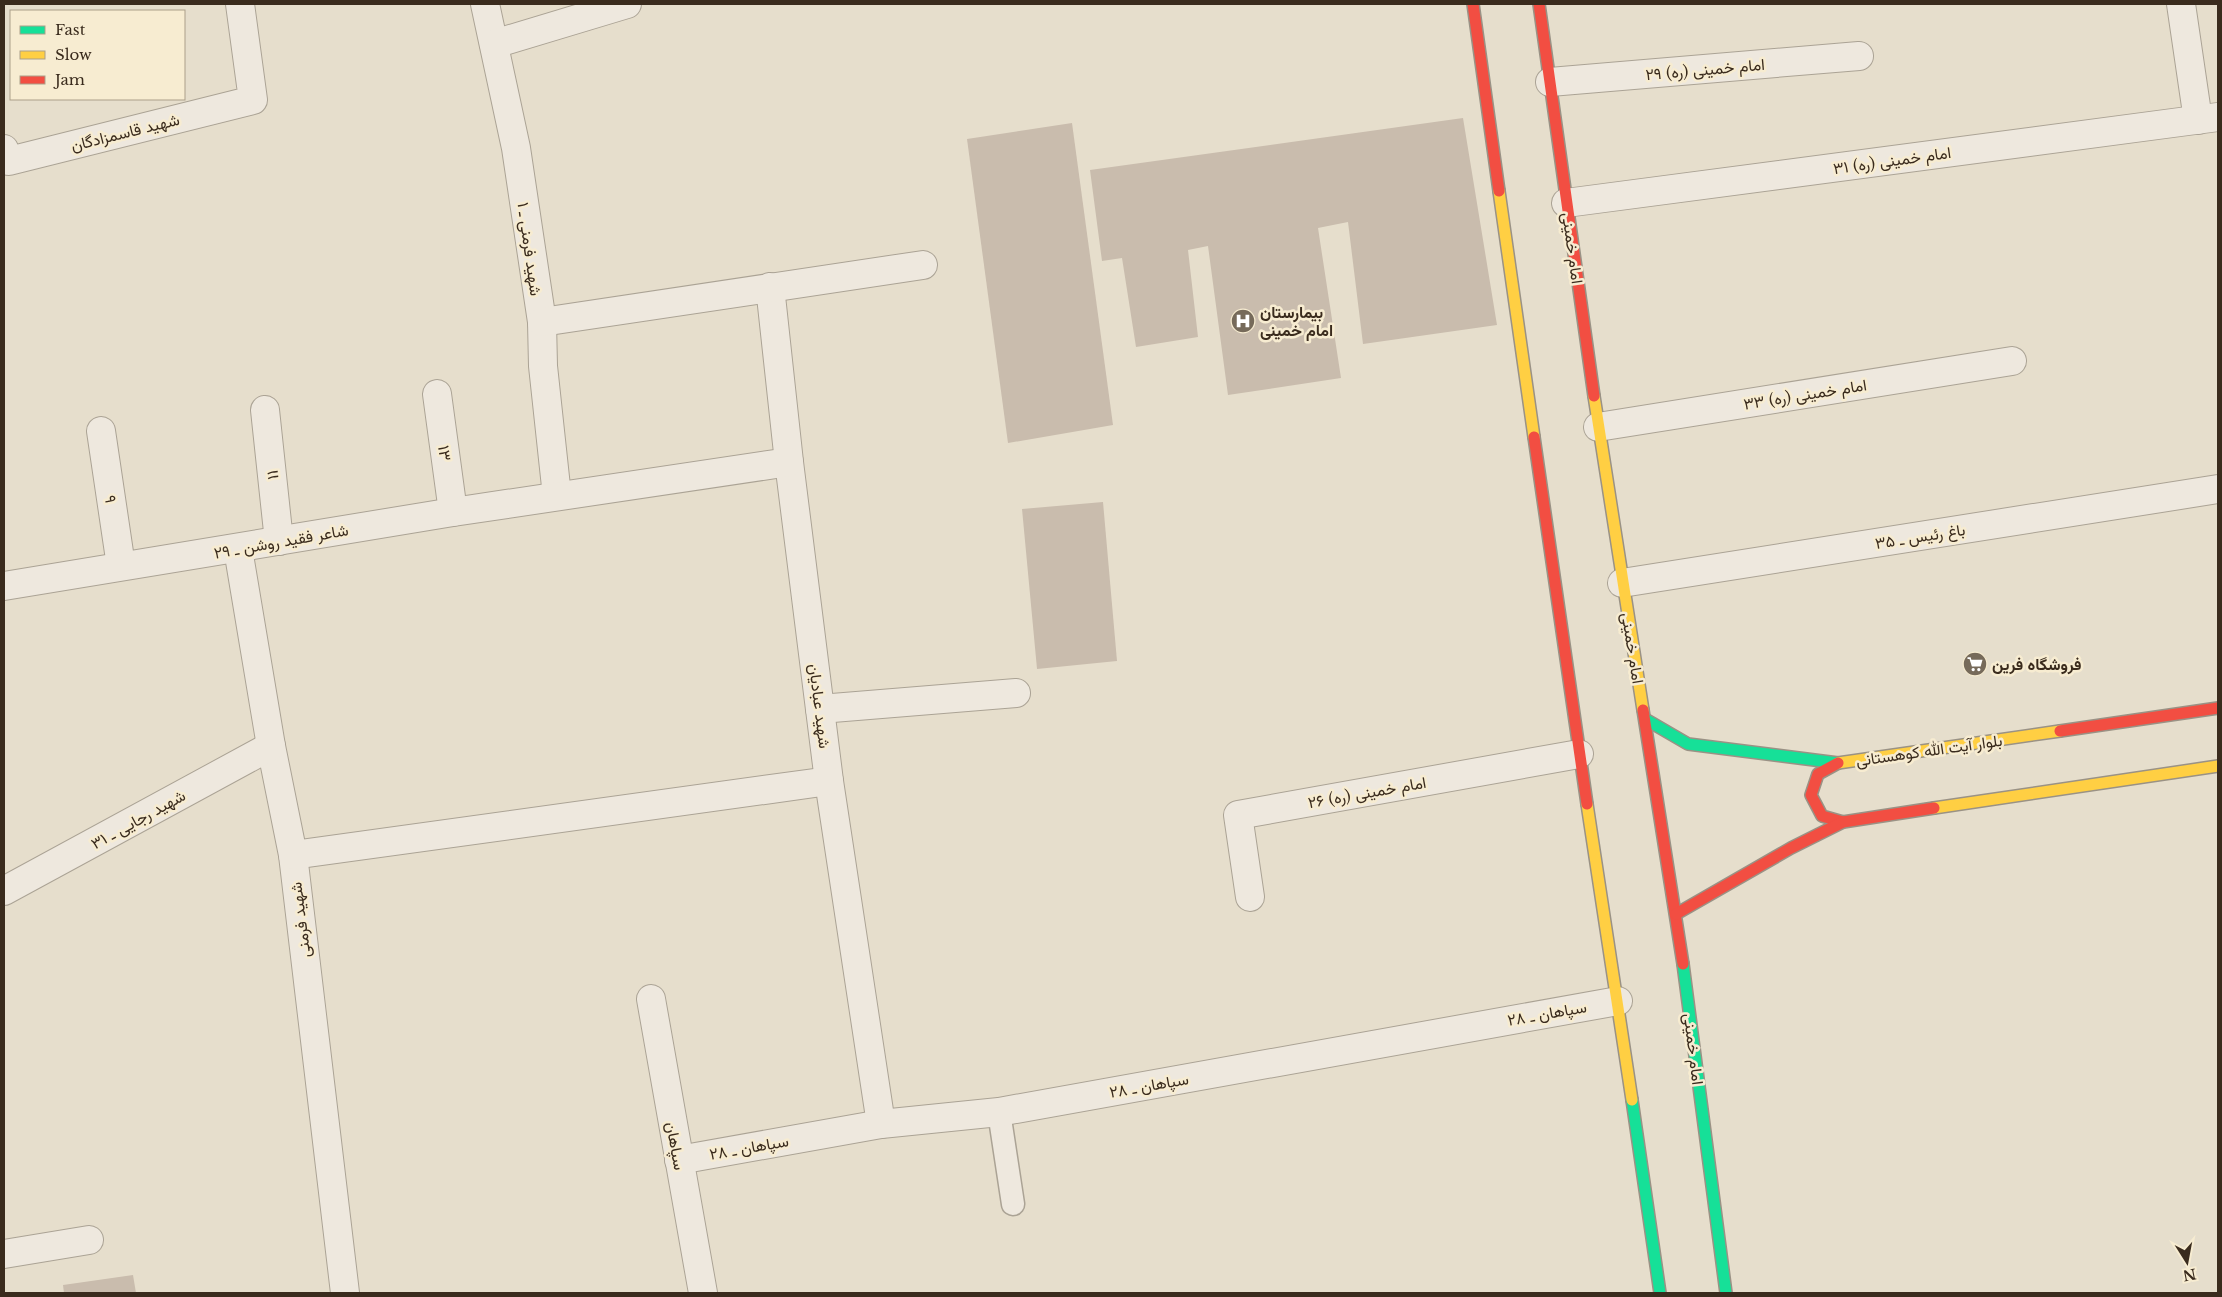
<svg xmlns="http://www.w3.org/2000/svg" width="2222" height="1297" font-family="'Libre Baskerville',Vazirmatn,serif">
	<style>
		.building { fill: #c9bcad }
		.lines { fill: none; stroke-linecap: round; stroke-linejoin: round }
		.lane-casing { stroke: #aba395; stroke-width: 25 }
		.street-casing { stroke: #aba395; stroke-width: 30 }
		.fast-casing { stroke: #9a9285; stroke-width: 14 }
		.slow-casing { stroke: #9a9285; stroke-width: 14 }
		.jam-casing { stroke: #9a9285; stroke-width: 14 }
		.lane { stroke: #eee8de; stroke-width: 22 }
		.street { stroke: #eee8de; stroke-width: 28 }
		.fast { stroke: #16e098; stroke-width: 11 }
		.slow { stroke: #ffcf43; stroke-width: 11 }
		.jam { stroke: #f24e42; stroke-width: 11 }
		.labels { text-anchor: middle; stroke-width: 5; stroke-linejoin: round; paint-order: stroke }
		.street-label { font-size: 16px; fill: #3a2b1d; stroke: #f7ecd1 }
		.poi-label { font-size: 16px; font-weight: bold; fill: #3a2b1d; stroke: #f7ecd1; text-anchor: start }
	</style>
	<rect width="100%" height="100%" fill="#e6decc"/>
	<g class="building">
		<polygon points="1463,118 1497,325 1363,344 1348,222 1318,228 1341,378 1228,395 1208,246 1188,250 1198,337 1136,347 1122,258 1102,261 1090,170"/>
		<polygon points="1072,123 1113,425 1008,443 967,139"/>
		<polygon points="1103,502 1117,661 1037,669 1022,509"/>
		<polygon points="133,1275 136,1293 64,1293 63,1285"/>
	</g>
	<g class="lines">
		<g class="lane-casing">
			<polyline id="lane" points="999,1112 1013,1204"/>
		</g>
		<g class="street-casing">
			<g id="street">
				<polyline points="485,4 516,148 542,322 543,366 557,496"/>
				<polyline points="2181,4 2198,120"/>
				<polyline points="494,44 627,4"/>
				<polyline points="1550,82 1859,56"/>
				<polyline points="4,149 9,161 253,100 240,4"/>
				<polyline points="1566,203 2218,117"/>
				<polyline points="770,287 789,462 829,781 881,1124"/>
				<polyline points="542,322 923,265"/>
				<polyline points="437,394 453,512"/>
				<polyline points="265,410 279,541"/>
				<polyline points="1598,427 2012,361"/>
				<polyline points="101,431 121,566"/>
				<polyline points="238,549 271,746 293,855 345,1293"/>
				<polyline points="1622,583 2218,489"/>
				<polyline points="4,586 453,512 789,462"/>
				<polyline points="820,709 1016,693"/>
				<polyline points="293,855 829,781"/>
				<polyline points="4,891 271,746"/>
				<polyline points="1250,897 1238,815 1579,754"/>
				<polyline points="651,999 703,1293"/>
				<polyline points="679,1160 881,1124 999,1112 1618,1001"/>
				<polyline points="4,1254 89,1240"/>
			</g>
		</g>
		<g class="fast-casing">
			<g id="fast">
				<polyline points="1645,719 1688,744 1838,763"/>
				<polyline points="1683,964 1726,1293"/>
				<polyline points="1632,1100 1660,1293"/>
			</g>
		</g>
		<g class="slow-casing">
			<g id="slow">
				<polyline points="1499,191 1534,437"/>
				<polyline points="1594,396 1643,710"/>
				<polyline points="1838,763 2060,731"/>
				<polyline points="1587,804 1632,1100"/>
				<polyline points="1934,808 2218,766"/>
			</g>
		</g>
		<g class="jam-casing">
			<g id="jam">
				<polyline points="1473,4 1499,191"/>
				<polyline points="1539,4 1594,396"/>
				<polyline points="1534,437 1587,804"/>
				<polyline points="1643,710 1683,964"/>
				<polyline points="2060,731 2218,708"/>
				<polyline points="1838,763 1818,774 1811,795 1822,816 1843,822"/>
				<polyline points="1676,914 1791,848 1843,822 1934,808"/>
			</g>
		</g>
		<use href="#lane" class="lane"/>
		<use href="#street" class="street"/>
		<use href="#fast" class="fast"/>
		<use href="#slow" class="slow"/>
		<use href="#jam" class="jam"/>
	</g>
	<defs>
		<g id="hospital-disc" transform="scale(1.25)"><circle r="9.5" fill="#766a5a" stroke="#f7ecd1"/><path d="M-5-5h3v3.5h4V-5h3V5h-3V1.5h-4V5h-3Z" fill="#fff"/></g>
		<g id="supermarket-disc" transform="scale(1.25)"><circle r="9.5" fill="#766a5a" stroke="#f7ecd1"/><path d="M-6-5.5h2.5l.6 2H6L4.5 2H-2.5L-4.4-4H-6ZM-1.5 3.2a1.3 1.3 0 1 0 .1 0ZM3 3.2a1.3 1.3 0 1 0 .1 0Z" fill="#fff"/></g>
	</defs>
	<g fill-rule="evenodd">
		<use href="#hospital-disc" x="1243" y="321"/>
		<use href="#supermarket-disc" x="1975" y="664"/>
	</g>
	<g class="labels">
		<g class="street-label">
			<text transform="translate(1705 69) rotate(-5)" y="6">امام خمینی (ره) ۲۹</text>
			<text transform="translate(125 132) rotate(-14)" y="6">شهید قاسمزادگان</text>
			<text transform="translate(1892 160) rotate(-8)" y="6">امام خمینی (ره) ۳۱</text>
			<text transform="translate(1573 248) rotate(82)" y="6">امام خمینی</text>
			<text transform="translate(530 249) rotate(82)" y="6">شهید فرمنی ـ ۱</text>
			<text transform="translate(1805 394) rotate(-9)" y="6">امام خمینی (ره) ۳۳</text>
			<text transform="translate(445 453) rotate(82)" y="6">۱۳</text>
			<text transform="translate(272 475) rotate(-96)" y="6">۱۱</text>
			<text transform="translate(111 499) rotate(81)" y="6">۹</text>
			<text transform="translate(1920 536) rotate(-9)" y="6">باغ رئیس ـ ۳۵</text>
			<text transform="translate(281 541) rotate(-10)" y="6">شاعر فقید روشن ـ ۲۹</text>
			<text transform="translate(1633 648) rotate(81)" y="6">امام خمینی</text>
			<text transform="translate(820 706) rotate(83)" y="6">شهید عبادیان</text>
			<text transform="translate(1929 750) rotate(-8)" y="6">بلوار آیت الله کوهستانی</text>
			<text transform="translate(1367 792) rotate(-10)" y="6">امام خمینی (ره) ۲۶</text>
			<text transform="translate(138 819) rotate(-29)" y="6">شهید رجایی ـ ۳۱</text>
			<text transform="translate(300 920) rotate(-97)" y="6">شهید فرمنی</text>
			<text transform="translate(1547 1013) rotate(-10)" y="6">سپاهان ـ ۲۸</text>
			<text transform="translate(1694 1049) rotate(83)" y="6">امام خمینی</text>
			<text transform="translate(1149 1085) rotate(-10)" y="6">سپاهان ـ ۲۸</text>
			<text transform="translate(676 1146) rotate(80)" y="6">سپاهان</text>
			<text transform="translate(749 1147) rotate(-10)" y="6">سپاهان ـ ۲۸</text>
		</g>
		<g class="poi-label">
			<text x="1260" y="318">بیمارستان<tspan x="1260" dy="18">امام خمینی</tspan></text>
			<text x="1992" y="670">فروشگاه فرین</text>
		</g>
	</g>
	<rect width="2222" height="1297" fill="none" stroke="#3a2b1d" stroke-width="10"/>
	<rect x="10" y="10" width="175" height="90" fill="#f7ecd1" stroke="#ab9f89"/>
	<rect x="20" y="26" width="25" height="8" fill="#16e098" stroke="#ab9f89"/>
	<text x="55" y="35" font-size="15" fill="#3a2b1d">Fast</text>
	<rect x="20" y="51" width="25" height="8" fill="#ffcf43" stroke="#ab9f89"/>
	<text x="55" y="60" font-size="15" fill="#3a2b1d">Slow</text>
	<rect x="20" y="76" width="25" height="8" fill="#f24e42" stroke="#ab9f89"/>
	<text x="55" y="85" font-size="15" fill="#3a2b1d">Jam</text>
	<g transform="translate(2187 1262) rotate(169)" stroke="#f7ecd1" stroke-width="4" paint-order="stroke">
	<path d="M0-4L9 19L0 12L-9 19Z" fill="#3a2b1d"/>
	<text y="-8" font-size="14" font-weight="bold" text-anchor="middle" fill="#3a2b1d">N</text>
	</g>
</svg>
